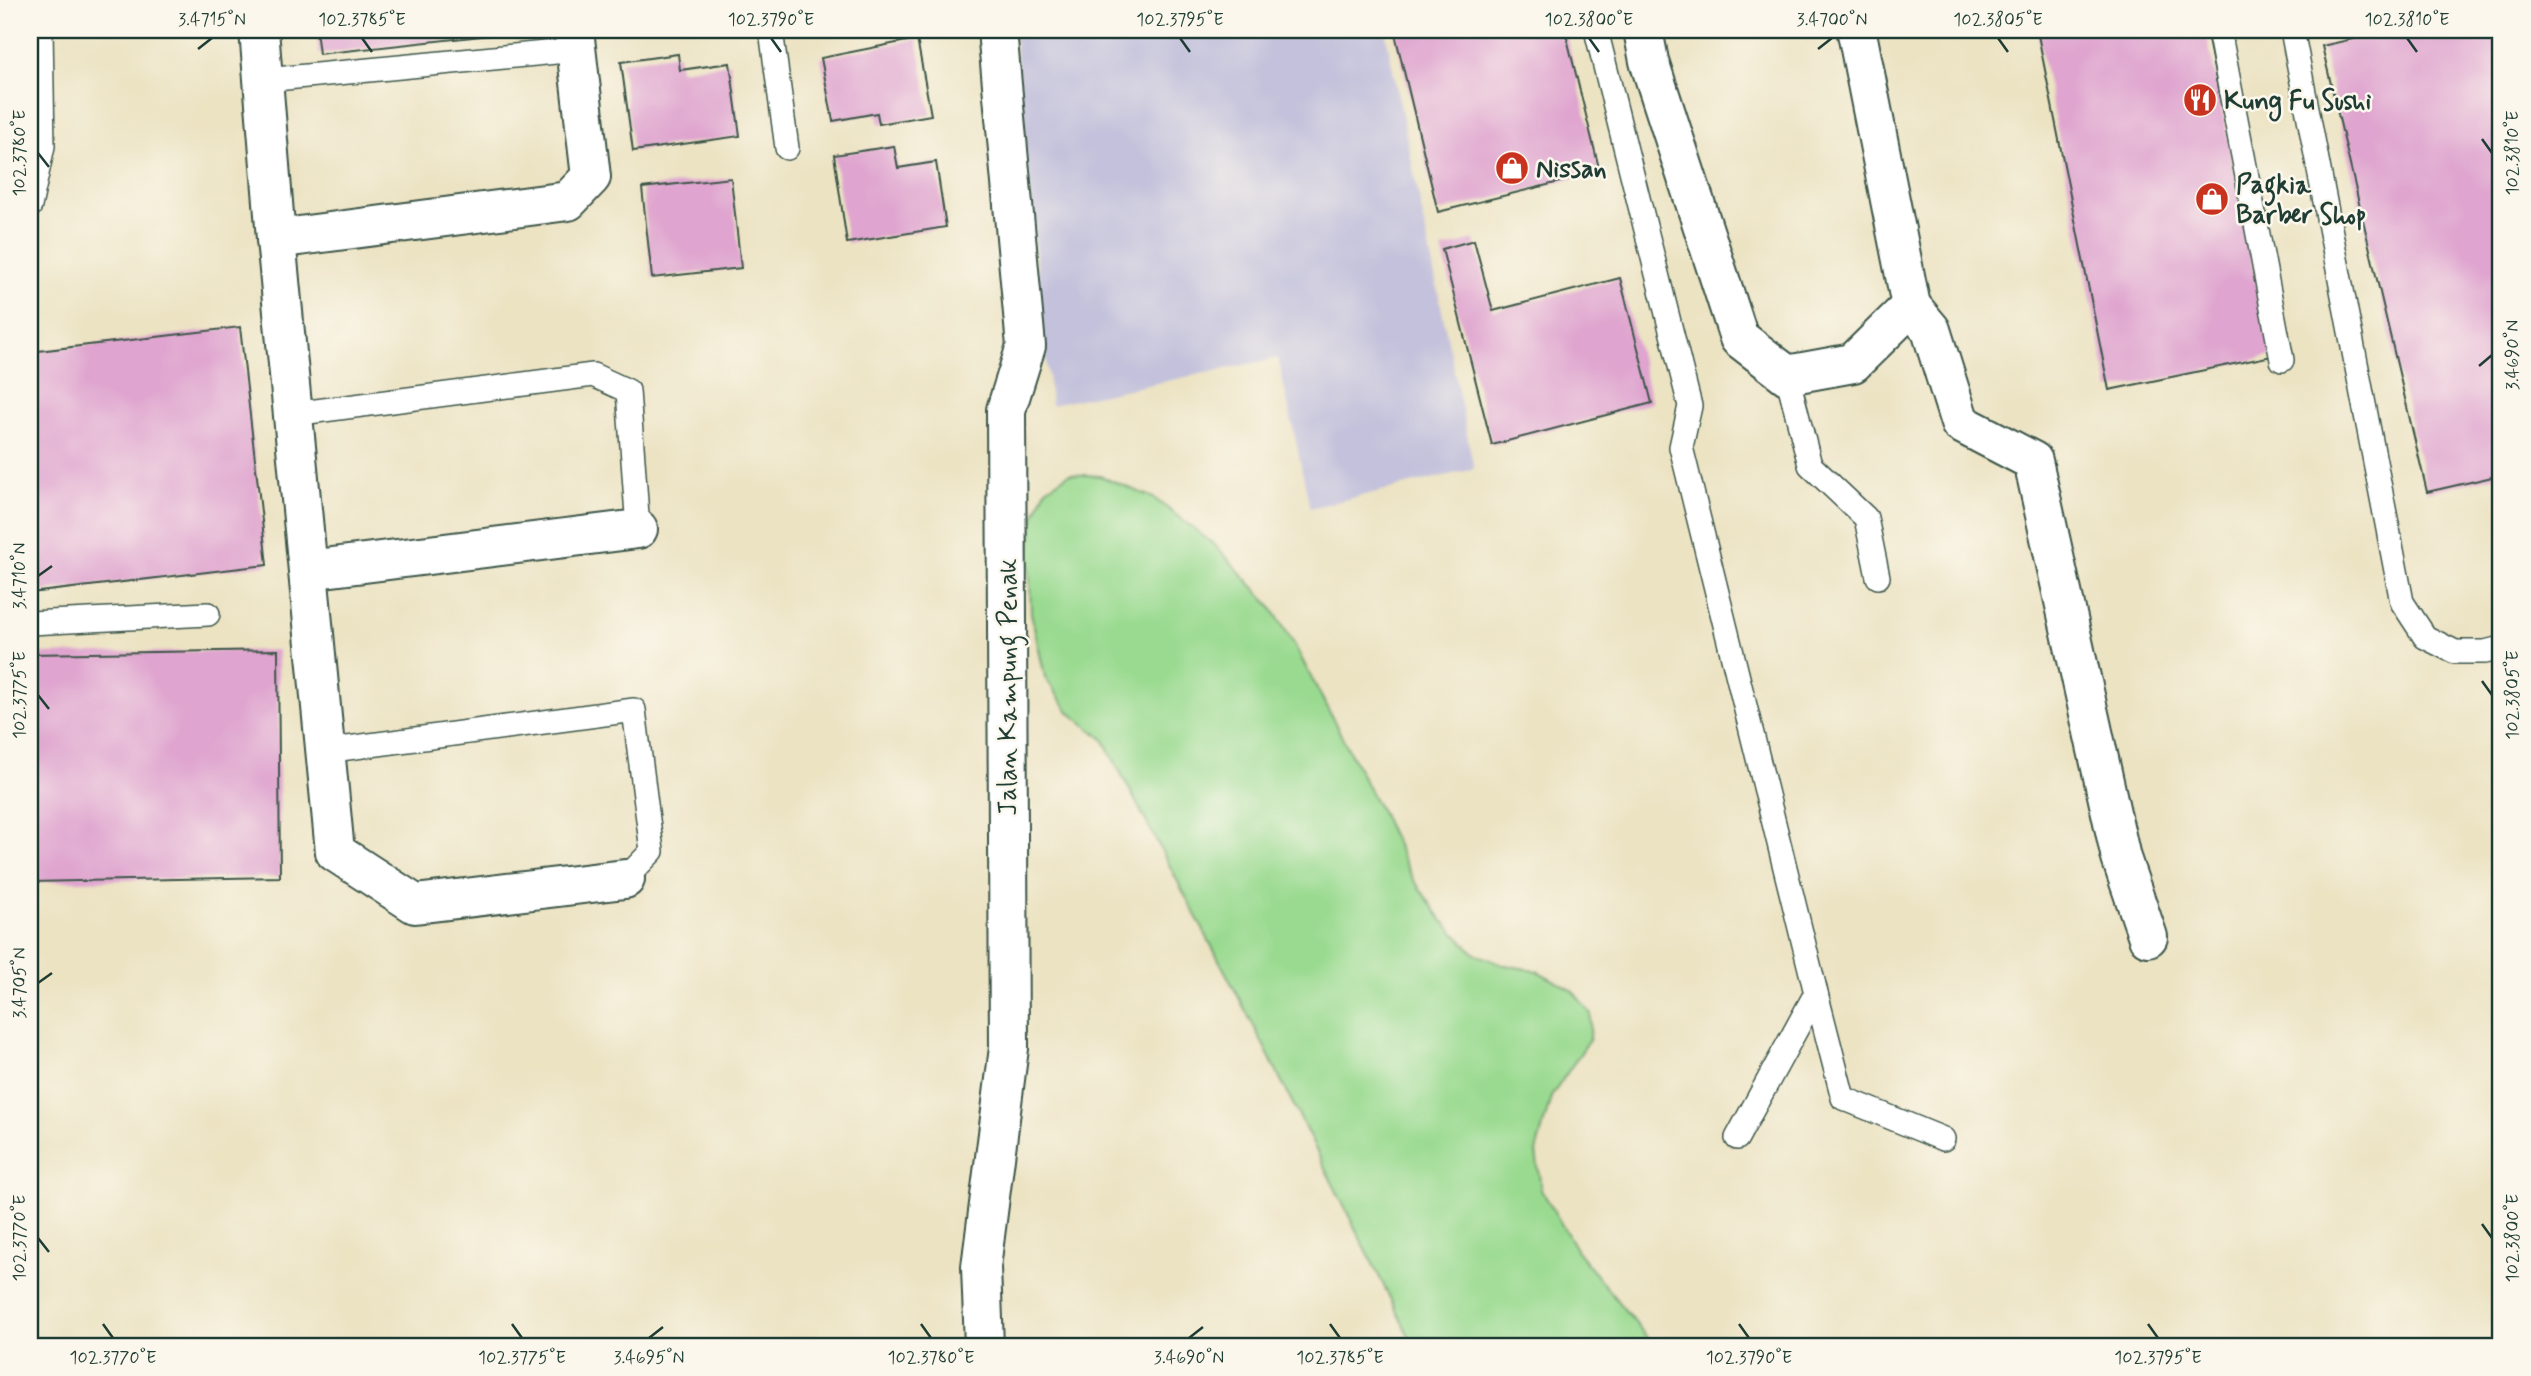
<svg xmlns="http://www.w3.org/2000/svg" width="2531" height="1376" font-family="Mynerve,sans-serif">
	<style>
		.industrial { fill: #c3c1db }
		.green { fill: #9ada90; stroke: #5c8c62; stroke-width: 2 }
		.building { fill: #dfa4cf }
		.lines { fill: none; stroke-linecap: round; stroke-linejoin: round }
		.service-casing { stroke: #3e5649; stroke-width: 26 }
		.minor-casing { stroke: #3e5649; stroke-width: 42 }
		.service { stroke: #fff; stroke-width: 23 }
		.minor { stroke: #fff; stroke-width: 38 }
		.ticks { fill: none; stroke: #1f3d34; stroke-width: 2.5 }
		.labels { text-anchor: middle; stroke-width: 5; stroke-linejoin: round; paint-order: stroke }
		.poi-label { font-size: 26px; font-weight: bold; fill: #1f3d34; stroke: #fbf7ec; text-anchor: start }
		.street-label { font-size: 26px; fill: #1f3d34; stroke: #fbf7ec }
		.neatline { fill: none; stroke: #1f3d34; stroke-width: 2.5 }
		.ticks-label { font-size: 18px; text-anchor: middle; fill: #1f3d34 }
	</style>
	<rect width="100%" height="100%" fill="#fbf7ec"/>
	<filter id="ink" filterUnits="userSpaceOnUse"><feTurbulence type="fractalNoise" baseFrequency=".0143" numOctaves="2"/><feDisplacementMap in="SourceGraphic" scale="14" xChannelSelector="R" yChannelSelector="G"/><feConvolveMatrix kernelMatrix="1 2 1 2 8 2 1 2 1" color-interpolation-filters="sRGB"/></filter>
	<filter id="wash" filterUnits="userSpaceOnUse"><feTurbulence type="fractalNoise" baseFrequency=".00686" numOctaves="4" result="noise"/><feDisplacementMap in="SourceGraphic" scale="28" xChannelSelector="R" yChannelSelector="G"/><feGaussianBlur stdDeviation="1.57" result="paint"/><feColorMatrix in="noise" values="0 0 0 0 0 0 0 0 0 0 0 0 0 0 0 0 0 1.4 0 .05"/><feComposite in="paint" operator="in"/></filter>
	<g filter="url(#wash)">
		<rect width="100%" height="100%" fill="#ece3c3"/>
		<polygon class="industrial" points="1014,30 1385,30 1474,469 1310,508 1278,358 1051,405"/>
		<polygon class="green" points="1069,474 1100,476 1154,498 1217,547 1270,605 1294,644 1381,812 1413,879 1442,920 1475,954 1505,965 1537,971 1572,990 1591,1014 1590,1039 1551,1097 1536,1152 1541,1189 1577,1251 1654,1346 1414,1346 1258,1034 1103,739 1070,713 1045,677 1031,613 1029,554 1034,517 1046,489"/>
		<g id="blocks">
			<g class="building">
				<polygon points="316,30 518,30 518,32 319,54"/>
				<polygon points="1414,30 1565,30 1600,172 1438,212 1395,34"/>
				<polygon points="2037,30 2206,30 2272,356 2109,390"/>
				<polygon points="2392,30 2500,30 2501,34 2501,475 2427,492 2322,46"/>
				<polygon points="917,39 931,115 879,124 877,113 833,121 821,58"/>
				<polygon points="678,54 680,70 730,63 740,136 633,151 621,62"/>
				<polygon points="894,146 898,168 936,162 946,227 847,243 834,155"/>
				<polygon points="731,178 741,268 652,278 642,188"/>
				<polygon points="1474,240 1493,311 1620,278 1652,403 1492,445 1442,249"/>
				<polygon points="240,327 267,565 30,593 30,352"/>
				<polygon points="278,650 280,877 30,882 30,654"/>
			</g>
		</g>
	</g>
	<g filter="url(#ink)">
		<use href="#blocks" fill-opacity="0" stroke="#3e5649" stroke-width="2"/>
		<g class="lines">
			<g class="service-casing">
				<g id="service">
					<polyline points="771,30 787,148"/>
					<polyline points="1596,30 1690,406 1681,447 1816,993 1737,1138"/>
					<polyline points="2219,30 2282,360"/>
					<polyline points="2292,30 2402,602 2425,637 2455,652 2485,652 2501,648"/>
					<polyline points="265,80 577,50"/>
					<polyline points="30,206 43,146 41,30"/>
					<polyline points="1787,375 1810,465 1866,518 1878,577"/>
					<polyline points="293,414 593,375 628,391 638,529"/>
					<polyline points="30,623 208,614"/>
					<polyline points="325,751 634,710 652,851 625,879"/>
					<polyline points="1816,993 1843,1098 1943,1139"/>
				</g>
			</g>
			<g class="minor-casing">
				<g id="minor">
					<polyline points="259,30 276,239 335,852 415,904 625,879"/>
					<polyline points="1643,30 1649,61 1739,338 1787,375 1853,363 1911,306 1857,33"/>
					<polyline points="276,239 568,201 591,177 574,30"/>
					<polyline points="1911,306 1931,330 1960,423 2033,461 2121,858 2148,937"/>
					<polyline points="308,570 638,529"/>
					<polyline points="984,1346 981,1267 1009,1048 1006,410 1026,346 997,30"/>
				</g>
			</g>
			<use href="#service" class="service"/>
			<use href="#minor" class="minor"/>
		</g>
	</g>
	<path class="ticks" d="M362 38 372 52M771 38 781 52M1180 38 1190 52M1589 38 1599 52M1998 38 2008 52M2407 38 2417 52M198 49 212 38M1818 49 1832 38M2482 139 2492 153M38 153 49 167M2479 366 2492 355M38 576 52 566M2482 681 2492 695M38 695 49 709M38 983 52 973M2482 1224 2492 1238M38 1238 49 1252M103 1324 113 1338M512 1324 522 1338M921 1324 931 1338M1330 1324 1340 1338M1739 1324 1749 1338M2148 1324 2158 1338M649 1338 663 1327M1189 1338 1203 1327"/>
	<defs>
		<g id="restaurant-disc" transform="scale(1.75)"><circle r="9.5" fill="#c8321e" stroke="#fbf7ec"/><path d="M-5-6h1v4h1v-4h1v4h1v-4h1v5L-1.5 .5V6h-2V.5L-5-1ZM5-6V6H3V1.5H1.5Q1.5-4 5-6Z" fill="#fff"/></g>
		<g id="shop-disc" transform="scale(1.75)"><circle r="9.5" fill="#c8321e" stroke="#fbf7ec"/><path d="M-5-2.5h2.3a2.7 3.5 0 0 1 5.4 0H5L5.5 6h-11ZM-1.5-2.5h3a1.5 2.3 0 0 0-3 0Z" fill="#fff"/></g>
	</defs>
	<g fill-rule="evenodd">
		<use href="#restaurant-disc" x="2200" y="100"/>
		<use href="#shop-disc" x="1512" y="168"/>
		<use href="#shop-disc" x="2212" y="199"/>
	</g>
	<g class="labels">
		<g class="poi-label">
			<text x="2224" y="109">Kung Fu Sushi</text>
			<text x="1536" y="177">Nissan</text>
			<text x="2236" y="193">Pagkia<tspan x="2236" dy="30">Barber Shop</tspan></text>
		</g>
		<g class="street-label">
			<text transform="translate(1007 687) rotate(-90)" y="9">Jalan Kampung Penak</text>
		</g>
	</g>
	<rect width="2531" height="1376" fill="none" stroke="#fbf7ec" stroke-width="77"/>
	<rect x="38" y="38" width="2454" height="1300" class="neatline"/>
	<g class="ticks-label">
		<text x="212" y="25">3.4715°N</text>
		<text x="362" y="25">102.3785°E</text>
		<text x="771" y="25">102.3790°E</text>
		<text x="1180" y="25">102.3795°E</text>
		<text x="1589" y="25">102.3800°E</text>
		<text x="1832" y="25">3.4700°N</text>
		<text x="1998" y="25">102.3805°E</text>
		<text x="2407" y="25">102.3810°E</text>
		<text transform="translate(2512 153) rotate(-90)" y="6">102.3810°E</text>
		<text transform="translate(19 153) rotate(-90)" y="6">102.3780°E</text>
		<text transform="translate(2512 355) rotate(-90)" y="6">3.4690°N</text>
		<text transform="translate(19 576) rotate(-90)" y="6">3.4710°N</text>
		<text transform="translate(2512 695) rotate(-90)" y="6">102.3805°E</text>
		<text transform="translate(19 695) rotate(-90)" y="6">102.3775°E</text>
		<text transform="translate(19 983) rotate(-90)" y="6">3.4705°N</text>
		<text transform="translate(2512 1238) rotate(-90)" y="6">102.3800°E</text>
		<text transform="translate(19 1238) rotate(-90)" y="6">102.3770°E</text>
		<text x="113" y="1363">102.3770°E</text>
		<text x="522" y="1363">102.3775°E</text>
		<text x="649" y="1363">3.4695°N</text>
		<text x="931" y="1363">102.3780°E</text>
		<text x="1189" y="1363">3.4690°N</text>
		<text x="1340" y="1363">102.3785°E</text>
		<text x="1749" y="1363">102.3790°E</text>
		<text x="2158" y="1363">102.3795°E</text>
	</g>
</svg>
